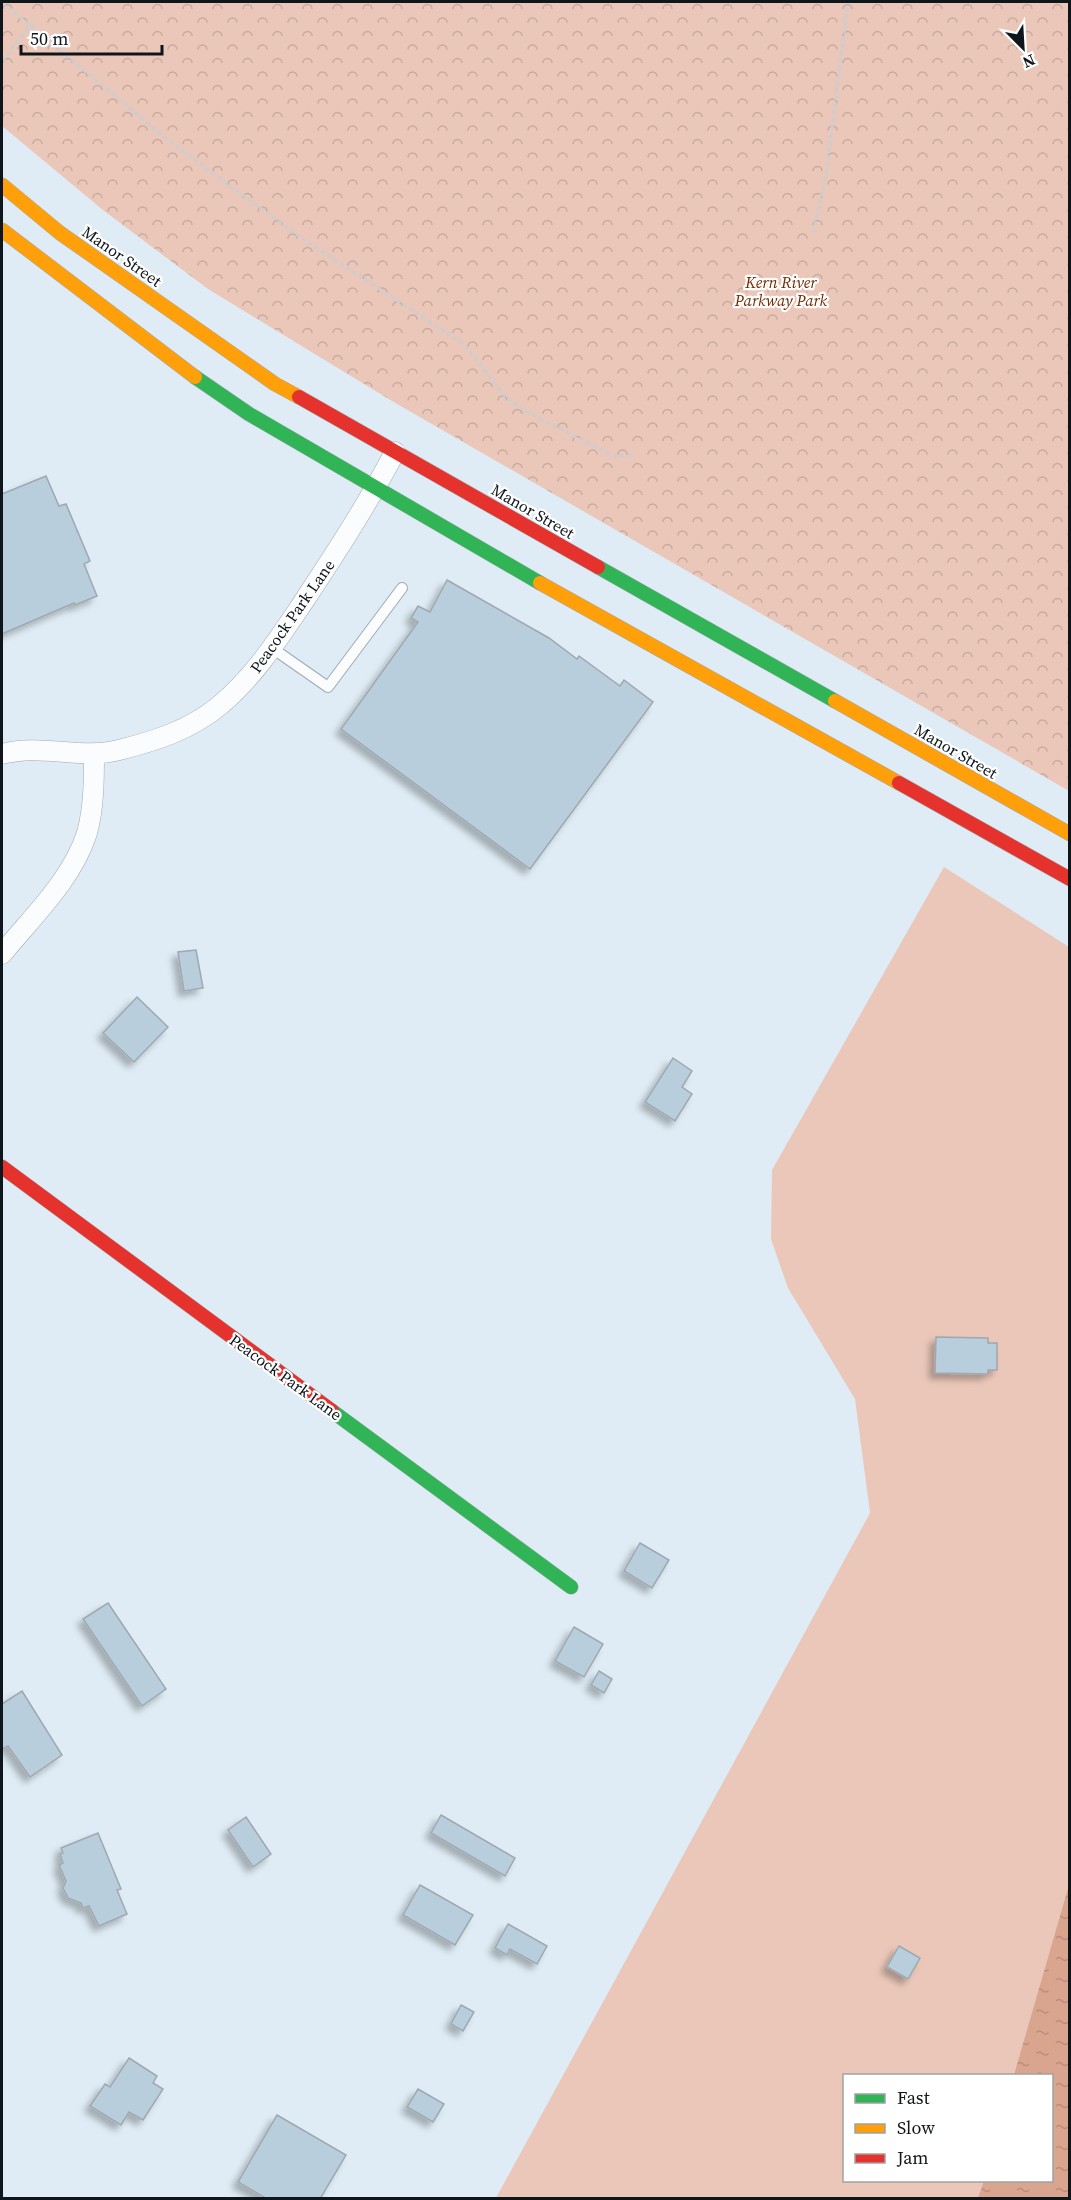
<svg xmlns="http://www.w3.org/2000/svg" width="1071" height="2200" font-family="'Source Serif 4',serif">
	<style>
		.green { fill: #eac7b9; fill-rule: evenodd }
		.park { fill: url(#park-crowns) }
		.water { fill: url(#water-ripples) }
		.building { fill: #b8cedc; stroke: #9fa8af; stroke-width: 1.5; filter: url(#shadow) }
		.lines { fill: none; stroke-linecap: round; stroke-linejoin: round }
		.lane-casing { stroke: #a0aab1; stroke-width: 12 }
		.street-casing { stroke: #a0aab1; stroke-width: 21 }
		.fast-casing { stroke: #a0aab1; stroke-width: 15 }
		.slow-casing { stroke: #a0aab1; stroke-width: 15 }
		.jam-casing { stroke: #a0aab1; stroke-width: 15 }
		.path { stroke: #caced1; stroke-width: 3; stroke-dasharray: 4.5 3; stroke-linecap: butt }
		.lane { stroke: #fafcfe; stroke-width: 10 }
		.street { stroke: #fafcfe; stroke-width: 20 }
		.fast { stroke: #30b455; stroke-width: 14 }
		.slow { stroke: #ff9f0a; stroke-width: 14 }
		.jam { stroke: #e5322d; stroke-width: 14 }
		.labels { text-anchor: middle; stroke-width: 4.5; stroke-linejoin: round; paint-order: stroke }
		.street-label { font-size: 16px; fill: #0e161b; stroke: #fff }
		.park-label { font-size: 16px; font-style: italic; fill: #722a00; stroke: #fff }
	</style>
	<defs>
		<pattern id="park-crowns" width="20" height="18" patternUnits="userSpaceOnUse" patternTransform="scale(1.5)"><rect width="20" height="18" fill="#eac7b9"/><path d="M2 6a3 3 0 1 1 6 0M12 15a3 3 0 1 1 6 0" fill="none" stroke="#c8aa9e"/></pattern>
		<pattern id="water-ripples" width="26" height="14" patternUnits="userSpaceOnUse" patternTransform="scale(1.5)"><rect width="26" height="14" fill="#d9a58f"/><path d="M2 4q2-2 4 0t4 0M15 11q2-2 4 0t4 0" fill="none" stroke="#b98d7b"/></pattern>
		<filter id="shadow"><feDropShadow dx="-5.5" dy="5.5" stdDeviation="3" flood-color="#0004"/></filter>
	</defs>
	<rect width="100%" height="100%" fill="#dfecf5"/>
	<path class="green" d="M944 867 1069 947V2198H496L870 1513 855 1399 788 1288 771 1239 772 1170ZM844 2076H1052V2180H844Z"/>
	<polygon class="park" points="2,2 1069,2 1069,791 392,401 208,289 103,210 2,126"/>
	<polygon class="water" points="1069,1885 1069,2198 978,2198 984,2181 1052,2180 1052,2076 1014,2075"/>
	<g class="building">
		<polygon points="46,476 59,506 66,504 90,561 84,564 97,596 75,605 74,603 2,634 2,494"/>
		<polygon points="447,580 549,638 577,659 579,656 620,686 624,680 653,702 530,869 341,729 418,622 411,618 418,606 430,612"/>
		<polygon points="196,950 203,988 184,991 178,952"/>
		<polygon points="137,997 168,1027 134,1062 103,1033"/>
		<polygon points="673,1058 692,1071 682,1087 692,1094 675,1121 645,1102"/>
		<polygon points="936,1337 988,1338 988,1343 997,1343 997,1370 988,1370 988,1374 935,1373"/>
		<polygon points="640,1543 669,1560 652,1588 624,1571"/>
		<polygon points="108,1603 166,1689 142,1706 83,1619"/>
		<polygon points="574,1627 603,1644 584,1677 555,1661"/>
		<polygon points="599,1671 612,1679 604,1693 591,1685"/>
		<polygon points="22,1691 62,1755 30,1777 8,1746 2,1749 2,1704"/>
		<polygon points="441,1815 515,1858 505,1876 431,1833"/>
		<polygon points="246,1817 271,1854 253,1867 228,1830"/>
		<polygon points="98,1833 121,1889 117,1890 127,1914 99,1926 89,1906 83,1908 81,1903 68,1898 63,1888 66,1881 59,1865 63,1863 60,1854 63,1853 61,1848"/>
		<polygon points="420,1885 473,1915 455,1945 403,1915"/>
		<polygon points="508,1924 547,1946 537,1964 510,1949 507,1955 495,1948"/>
		<polygon points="899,1946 920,1958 908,1979 887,1967"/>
		<polygon points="461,2005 474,2012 463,2031 451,2024"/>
		<polygon points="129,2058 157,2076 153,2083 163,2089 143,2120 129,2112 121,2125 90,2106 105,2084 110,2087"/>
		<polygon points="418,2089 444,2104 433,2122 407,2107"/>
		<polygon points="277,2115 346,2155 320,2199 267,2199 238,2182"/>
	</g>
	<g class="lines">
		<g class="lane-casing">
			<polyline id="lane" points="272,648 328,687 402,588"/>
		</g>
		<g class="street-casing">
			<g id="street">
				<path d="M2 754C41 743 81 760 119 750 155 741 190 730 219 706 253 678 277 641 302 604 335 554 367 505 395 452"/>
				<path d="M2 954C32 917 72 880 87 833 94 807 94 780 94 754"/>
			</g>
		</g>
		<g class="fast-casing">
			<g id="fast">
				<polyline points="195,377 249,414 540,583"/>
				<polyline points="598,567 835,701"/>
				<polyline points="332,1411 571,1587"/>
			</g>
		</g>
		<g class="slow-casing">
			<g id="slow">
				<polyline points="2,185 60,233 275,384 299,397"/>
				<polyline points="2,230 195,377"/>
				<polyline points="540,583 899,783"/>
				<polyline points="835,701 1070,834"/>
			</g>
		</g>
		<g class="jam-casing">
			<g id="jam">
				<polyline points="299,397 598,567"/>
				<polyline points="899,783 1070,879"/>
				<polyline points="2,1167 332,1411"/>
			</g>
		</g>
		<g class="path">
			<polyline points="2,2 168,140 300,237 465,345 503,394 520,408 615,457 633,455"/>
			<polyline points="2,61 31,25"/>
			<polyline points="813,233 826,175 848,2"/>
		</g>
		<use href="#lane" class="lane"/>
		<use href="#street" class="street"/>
		<use href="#fast" class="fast"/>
		<use href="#slow" class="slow"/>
		<use href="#jam" class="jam"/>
	</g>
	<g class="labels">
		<g class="street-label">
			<text transform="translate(122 256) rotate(35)" y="6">Manor Street</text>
			<text transform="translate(533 511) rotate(30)" y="6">Manor Street</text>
			<text transform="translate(292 616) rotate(-55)" y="6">Peacock Park Lane</text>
			<text transform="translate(956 751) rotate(30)" y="6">Manor Street</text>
			<text transform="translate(286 1377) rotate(36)" y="6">Peacock Park Lane</text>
		</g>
		<g class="park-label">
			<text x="781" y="288">Kern River<tspan x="781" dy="18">Parkway Park</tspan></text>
		</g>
	</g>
	<rect width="1071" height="2200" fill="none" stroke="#0e161b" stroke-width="6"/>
	<rect x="843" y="2074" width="210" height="108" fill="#ffffff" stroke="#9fa2a4" stroke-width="1.5"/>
	<rect x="855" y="2094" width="30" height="9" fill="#30b455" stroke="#9fa2a4" stroke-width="1.5"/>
	<text x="897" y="2104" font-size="18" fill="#0e161b">Fast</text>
	<rect x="855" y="2124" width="30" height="9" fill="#ff9f0a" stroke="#9fa2a4" stroke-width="1.5"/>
	<text x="897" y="2134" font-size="18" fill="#0e161b">Slow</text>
	<rect x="855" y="2154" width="30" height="9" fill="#e5322d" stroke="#9fa2a4" stroke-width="1.5"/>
	<text x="897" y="2164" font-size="18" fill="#0e161b">Jam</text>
	<g transform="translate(1023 48) rotate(156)" stroke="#ffffff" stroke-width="4.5" paint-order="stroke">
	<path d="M0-4.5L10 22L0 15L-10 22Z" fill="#0e161b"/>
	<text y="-9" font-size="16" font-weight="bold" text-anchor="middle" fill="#0e161b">N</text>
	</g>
	<path d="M21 45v9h141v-9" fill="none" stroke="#0e161b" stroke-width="3"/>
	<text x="30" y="45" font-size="18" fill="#0e161b" stroke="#ffffff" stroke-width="4.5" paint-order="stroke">50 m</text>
</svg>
